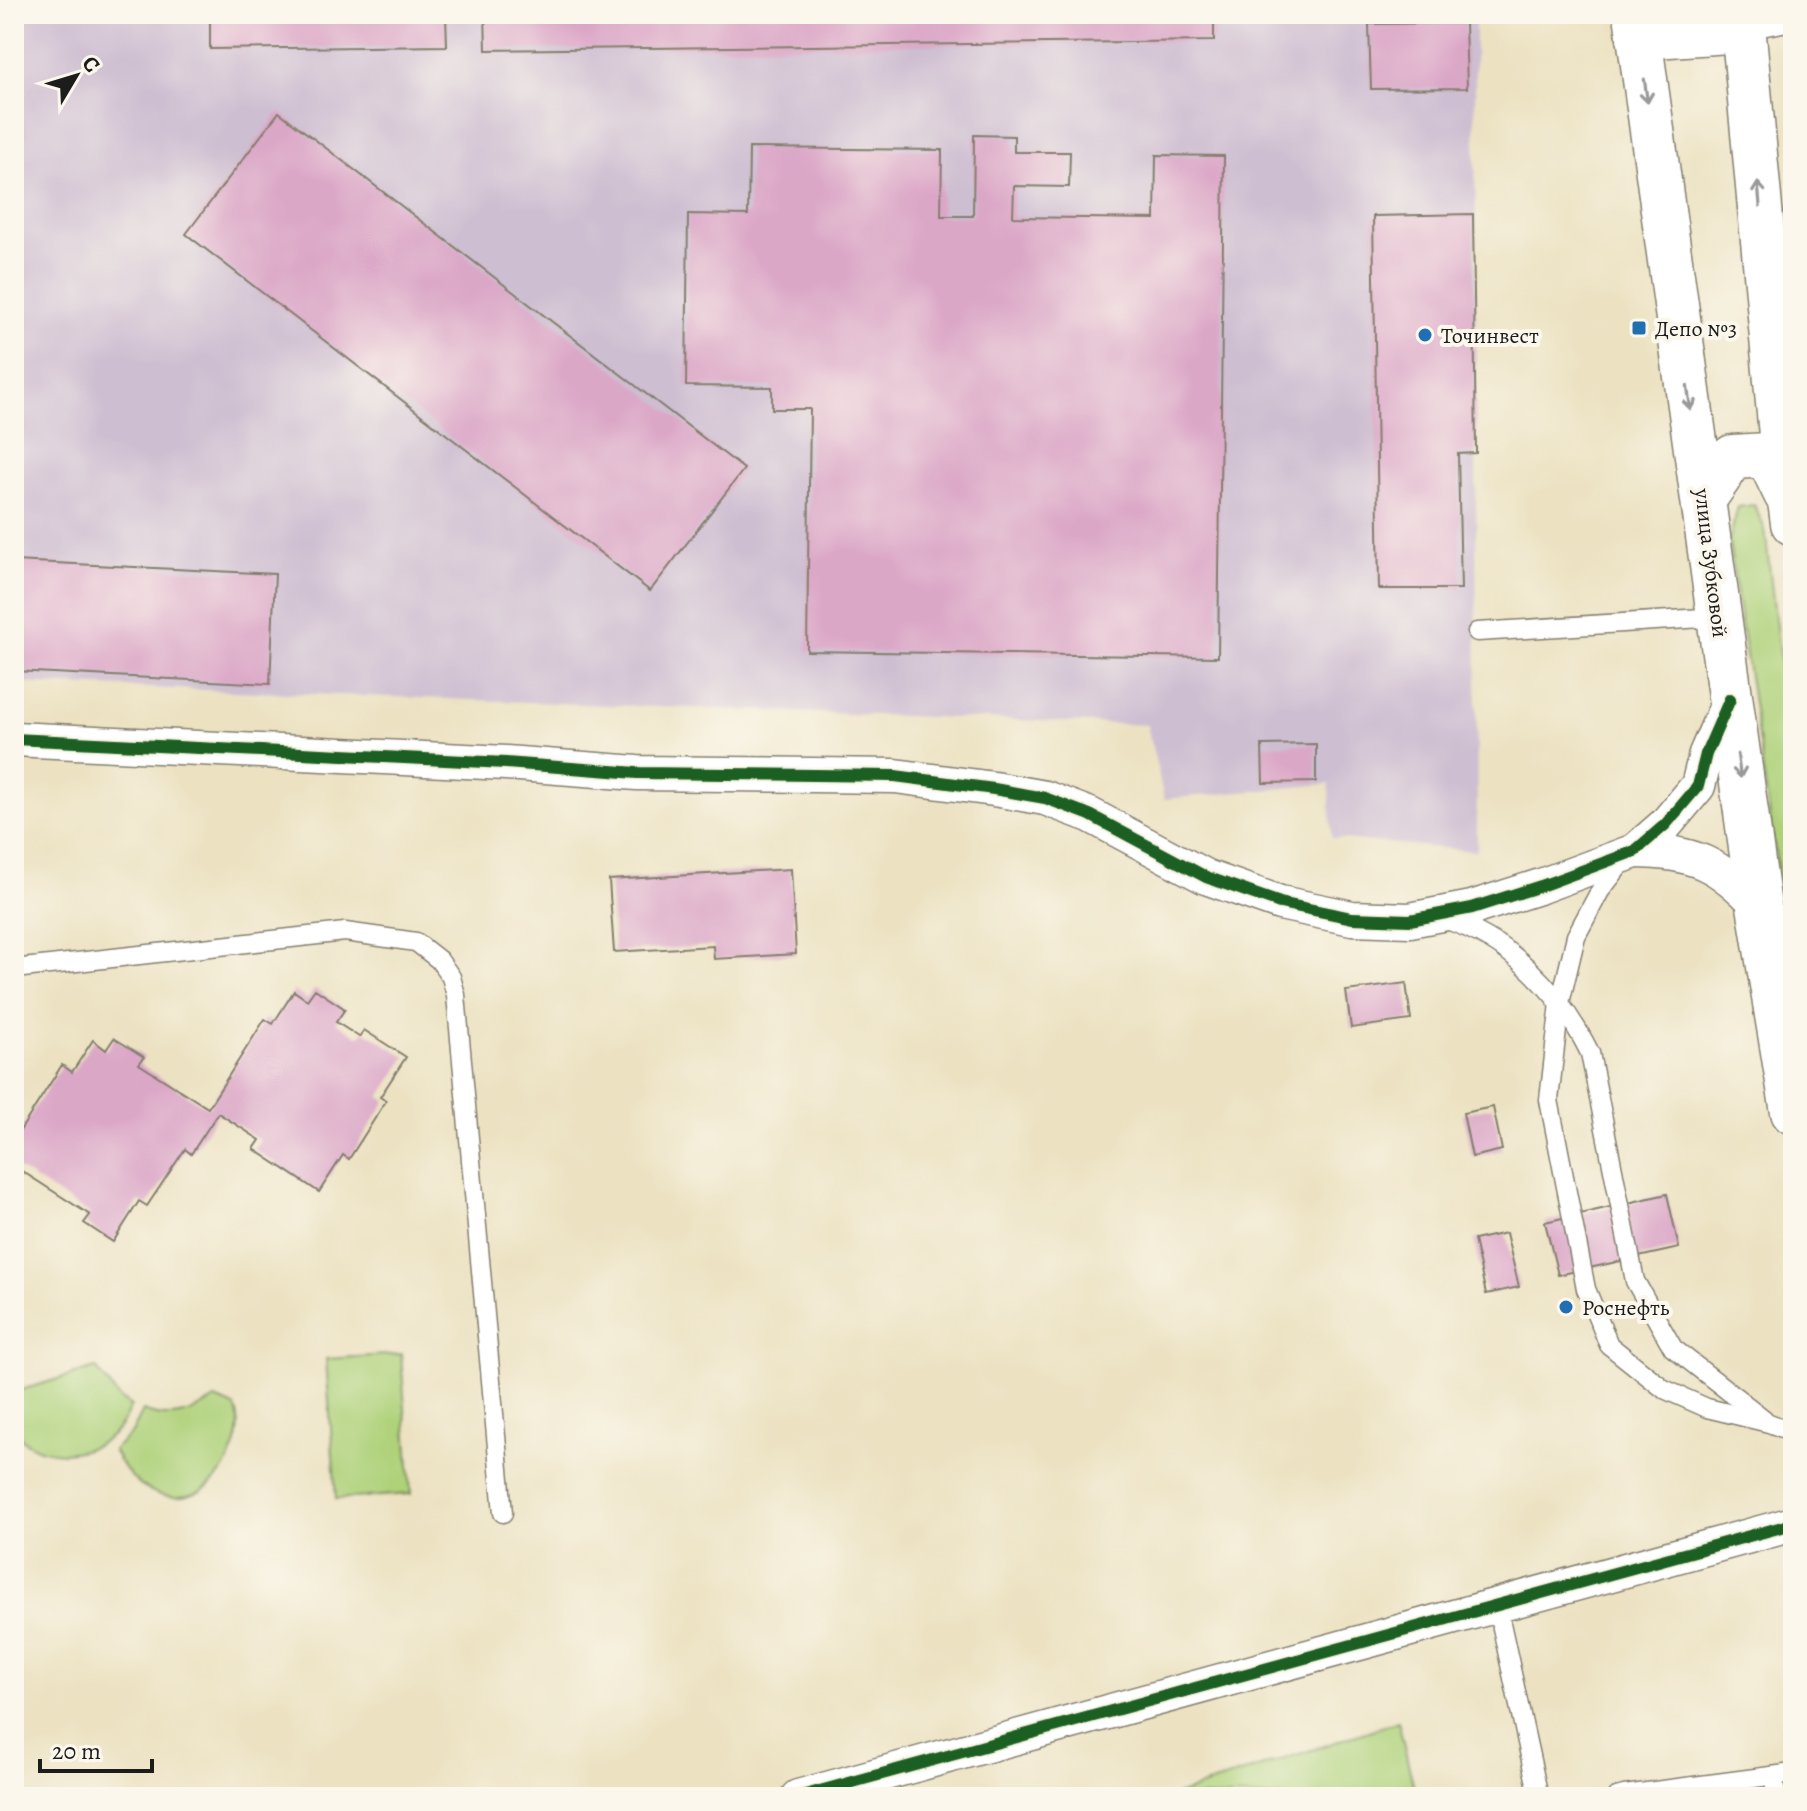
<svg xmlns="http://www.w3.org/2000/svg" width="1807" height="1811" font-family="Alegreya,serif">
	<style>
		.industrial { fill: #cebed1 }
		.green { fill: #aed179; stroke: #65764a; stroke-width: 2 }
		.building { fill: #dba7c7 }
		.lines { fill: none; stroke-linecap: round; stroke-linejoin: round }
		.lane-casing { stroke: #847f6f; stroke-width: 21 }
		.street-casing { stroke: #847f6f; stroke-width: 37 }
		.primary-casing { stroke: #847f6f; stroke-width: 47 }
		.lane { stroke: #fff; stroke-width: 18 }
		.street { stroke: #fff; stroke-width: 34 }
		.primary { stroke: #fff; stroke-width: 44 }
		.cycleway-casing { stroke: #fbf7ec; stroke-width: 17 }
		.cycleway { stroke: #1b5e20; stroke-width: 12 }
		.oneway { stroke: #999 }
		.poi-dot { fill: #1f6fb2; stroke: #fbf7ec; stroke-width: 3 }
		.labels { text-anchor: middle; stroke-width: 8; stroke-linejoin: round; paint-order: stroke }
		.poi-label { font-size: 22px; fill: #1c1c1c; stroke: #fbf7ec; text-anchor: start }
		.street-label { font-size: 22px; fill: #1c1c1c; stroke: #fbf7ec }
	</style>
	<rect width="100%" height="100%" fill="#fbf7ec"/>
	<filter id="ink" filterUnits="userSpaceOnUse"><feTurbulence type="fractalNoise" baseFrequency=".0125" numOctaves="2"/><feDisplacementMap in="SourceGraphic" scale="16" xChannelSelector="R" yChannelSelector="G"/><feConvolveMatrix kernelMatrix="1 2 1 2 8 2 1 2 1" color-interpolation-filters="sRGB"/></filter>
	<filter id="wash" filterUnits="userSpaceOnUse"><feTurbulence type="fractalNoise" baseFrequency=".006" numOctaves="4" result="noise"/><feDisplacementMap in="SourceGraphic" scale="32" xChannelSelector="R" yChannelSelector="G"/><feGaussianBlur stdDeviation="1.8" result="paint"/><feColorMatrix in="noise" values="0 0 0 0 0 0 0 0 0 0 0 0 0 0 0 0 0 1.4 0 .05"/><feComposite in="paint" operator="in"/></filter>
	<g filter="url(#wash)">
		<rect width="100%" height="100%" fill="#ece2c2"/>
		<polygon class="industrial" points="14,14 1475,14 1477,851 1332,838 1329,784 1164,799 1147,725 14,683"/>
		<g class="green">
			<polygon points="1754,505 1765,529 1793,776 1793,974 1729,541 1738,507"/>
			<polygon points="401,1354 411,1494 336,1499 326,1359"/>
			<path d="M96 1368 119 1398 131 1406C127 1414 123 1423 118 1429 96 1453 57 1460 29 1444 23 1441 18 1435 14 1431V1392Z"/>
			<path d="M215 1399 235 1407C241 1422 239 1434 234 1449 209 1516 142 1510 113 1450L132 1433 143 1411C170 1422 192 1414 215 1399Z"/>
			<polygon points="1398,1721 1416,1797 1171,1797"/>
		</g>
		<g id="blocks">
			<g class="building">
				<polygon points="210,14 446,14 447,46 210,49"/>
				<polygon points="485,14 1214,14 1214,41 486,50"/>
				<polygon points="1465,23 1467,88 1371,89 1369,24"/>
				<polygon points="279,112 744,469 650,591 186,234"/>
				<polygon points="974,135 1014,136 1014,152 1070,152 1069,187 1014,186 1013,217 1155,219 1156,155 1224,156 1218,657 807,651 810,409 772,409 772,387 686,386 688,214 748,215 749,148 942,150 941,216 973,216"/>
				<polygon points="1473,214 1476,453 1458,454 1461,589 1379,589 1373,216"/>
				<polygon points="14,561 275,574 270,684 14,671"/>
				<polygon points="1316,744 1316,782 1263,783 1262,745"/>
				<polygon points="791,869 796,954 714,959 713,946 614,952 609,880"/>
				<polygon points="1406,983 1411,1020 1351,1028 1346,991"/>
				<polygon points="315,989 345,1009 336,1022 359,1037 364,1030 406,1057 380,1097 386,1101 349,1159 343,1155 319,1192 254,1149 260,1140 218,1113 191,1154 185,1149 147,1206 139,1201 113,1242 84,1223 90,1215 14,1166 14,1140 62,1065 72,1072 93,1040 106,1050 114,1038 144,1057 139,1064 208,1108 265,1019 273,1024 294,991 307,1000"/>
				<polygon points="1493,1107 1502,1150 1472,1157 1463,1113"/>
				<polygon points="1667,1194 1679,1248 1558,1275 1545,1222"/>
				<polygon points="1506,1233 1519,1287 1486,1294 1474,1240"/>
			</g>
		</g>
	</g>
	<g filter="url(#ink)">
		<use href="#blocks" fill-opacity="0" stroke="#847f6f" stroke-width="2"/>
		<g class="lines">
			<g class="lane-casing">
				<g id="lane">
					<polyline points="1744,30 1793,21"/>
					<polyline points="1477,632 1719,617"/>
					<polyline points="1624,860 1600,891 1576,936 1560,1003 1549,1100 1586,1289 1609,1345 1664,1389 1707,1408 1769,1423 1793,1432"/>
					<path d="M1443 919C1509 938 1560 992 1590 1053L1635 1281 1673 1348 1764 1419"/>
					<polyline points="14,969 345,932 416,942 439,960 451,977 456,995 503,1513"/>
					<polyline points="1497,1605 1539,1797"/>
					<polyline points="1774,1776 1776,1797"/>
					<polyline points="1617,1797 1624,1795 1793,1773"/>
				</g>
			</g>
			<g class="street-casing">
				<g id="street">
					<polyline points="14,739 506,763 637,773 895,776 994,789 1045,798 1090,815 1206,877 1280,903 1352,918 1410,920 1472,908 1541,886 1635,851 1666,824 1698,786 1706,754 1730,699"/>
					<path d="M1635 851C1693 851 1720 864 1759 906"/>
					<polyline points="798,1797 1793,1524"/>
				</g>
			</g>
			<g class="primary-casing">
				<g id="primary">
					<polyline points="1636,14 1759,906 1793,1112"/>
					<polyline points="1742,14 1781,435 1793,523"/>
					<polyline points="1639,37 1744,30"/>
					<polyline points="1704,499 1733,457 1767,455 1786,494"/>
				</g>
			</g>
			<use href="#lane" class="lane"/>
			<use href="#street" class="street"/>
			<use href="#primary" class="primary"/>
			<g class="cycleway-casing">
				<g id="cycleway">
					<polyline points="14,739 506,763 637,773 895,776 994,789 1045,798 1090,815 1206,877 1280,903 1352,918 1410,920 1472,908 1541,886 1635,851 1666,824 1698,786 1706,754 1730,699"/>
					<polyline points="798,1797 1793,1524"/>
				</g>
			</g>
			<use href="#cycleway" class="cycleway"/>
		</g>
		<defs><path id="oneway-shaft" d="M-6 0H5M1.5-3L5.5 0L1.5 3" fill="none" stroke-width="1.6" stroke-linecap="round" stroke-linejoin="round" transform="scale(2)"/></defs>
		<g class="oneway">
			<use href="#oneway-shaft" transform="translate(1646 91) rotate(82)"/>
			<use href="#oneway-shaft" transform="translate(1759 194) rotate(-95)"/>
			<use href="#oneway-shaft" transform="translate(1689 398) rotate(82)"/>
			<use href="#oneway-shaft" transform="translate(1739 766) rotate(82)"/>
		</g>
	</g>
	<g class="poi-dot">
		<rect x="1631" y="320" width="16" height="16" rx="4"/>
		<circle cx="1425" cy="335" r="8"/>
		<circle cx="1566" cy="1307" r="8"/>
	</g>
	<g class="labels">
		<g class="poi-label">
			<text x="1655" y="336">Депо №3</text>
			<text x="1441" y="343">Точинвест</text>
			<text x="1582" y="1315">Роснефть</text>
		</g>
		<g class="street-label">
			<text transform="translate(1712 563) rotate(83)" y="8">улица Зубковой</text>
		</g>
	</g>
	<rect width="1807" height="1811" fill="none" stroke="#fbf7ec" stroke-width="48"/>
	<g transform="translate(76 76) rotate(52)" stroke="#fbf7ec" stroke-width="6" paint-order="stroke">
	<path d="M0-6L14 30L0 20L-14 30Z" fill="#1c1c1c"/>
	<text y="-12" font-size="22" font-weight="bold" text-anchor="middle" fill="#1c1c1c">С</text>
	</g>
	<path d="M40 1759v12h112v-12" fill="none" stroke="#1c1c1c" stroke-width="4"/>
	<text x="52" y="1759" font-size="24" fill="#1c1c1c" stroke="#fbf7ec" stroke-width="6" paint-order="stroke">20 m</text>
</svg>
